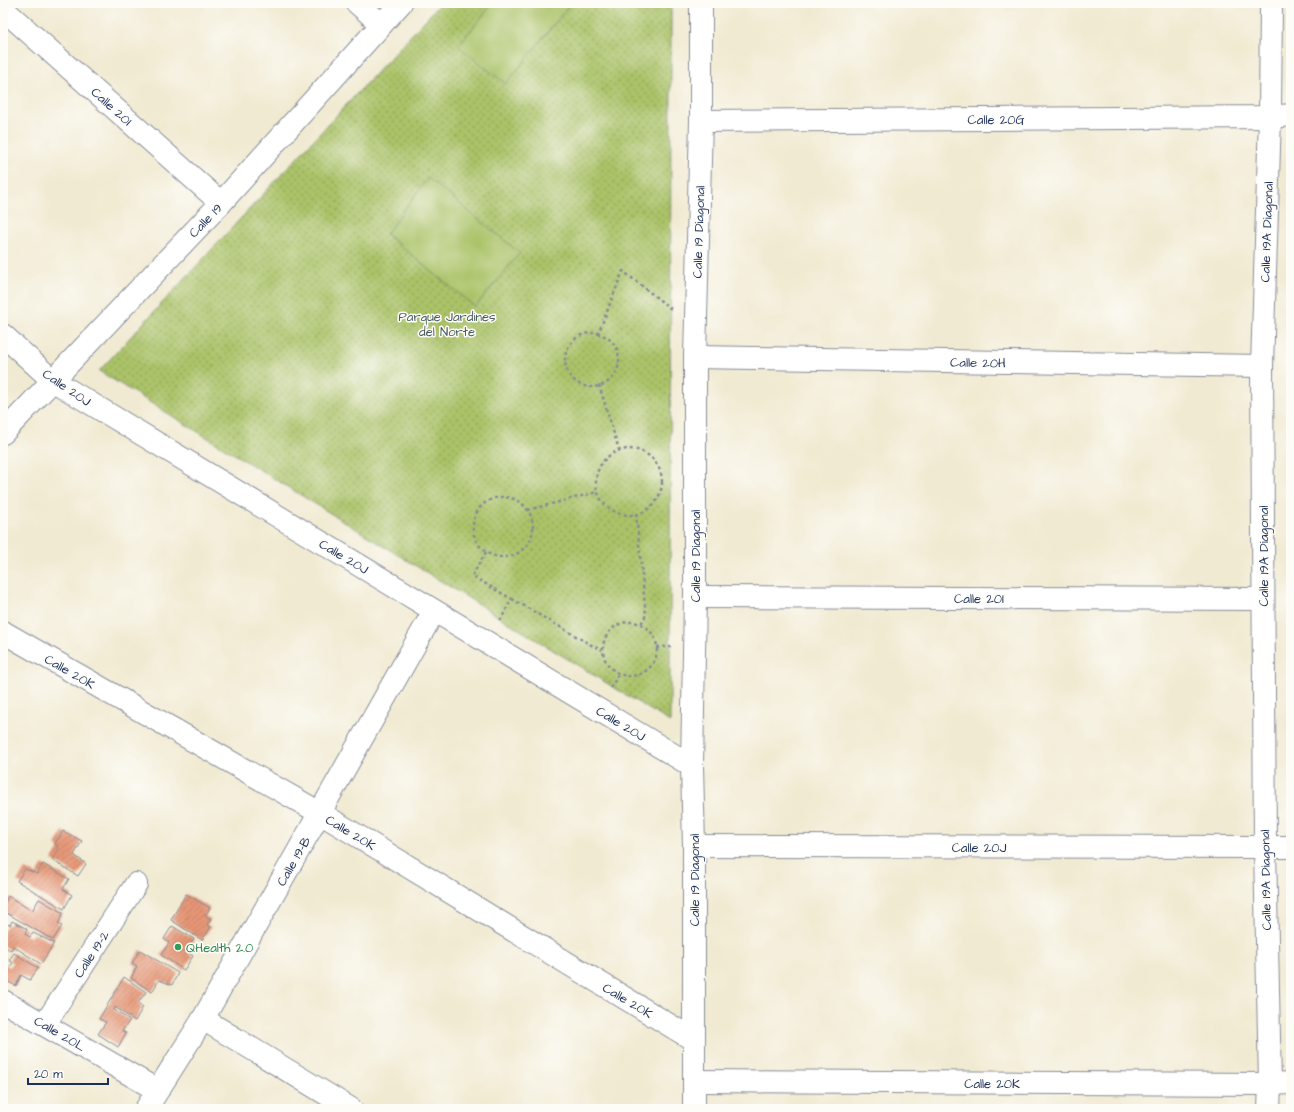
<svg xmlns="http://www.w3.org/2000/svg" width="1294" height="1112" font-family="'Architects Daughter',sans-serif">
	<style>
		.park { fill: url(#park-dots); stroke: #627862 }
		.pitch { fill: #aac267; stroke: #627862 }
		.building { fill: url(#building-hatch) }
		.lines { fill: none; stroke-linecap: round; stroke-linejoin: round }
		.minor-casing { stroke: #868c98; stroke-width: 24 }
		.path { stroke: #868c98; stroke-width: 2.5; stroke-dasharray: 3 3; stroke-linecap: butt }
		.minor { stroke: #fff; stroke-width: 22 }
		.leisure-dot { fill: #2e9e5b; stroke: #fdfcf7; stroke-width: 1.5 }
		.labels { text-anchor: middle; stroke-width: 3; stroke-linejoin: round; paint-order: stroke }
		.street-label { font-size: 13px; fill: #1b2f5e; stroke: #fdfcf7 }
		.park-label { font-size: 13px; fill: #465b61; stroke: #fdfcf7 }
		.leisure-label { font-size: 13px; fill: #27864d; stroke: #fdfcf7; text-anchor: start }
	</style>
	<defs>
		<pattern id="park-dots" width="8" height="8" patternUnits="userSpaceOnUse"><rect width="8" height="8" fill="#aac267"/><path d="M2 2h.1M6 6h.1" fill="none" stroke="#8a9e58" stroke-width="1.8" stroke-linecap="round"/></pattern>
		<pattern id="building-hatch" width="6" height="6" patternUnits="userSpaceOnUse"><rect width="6" height="6" fill="#e69676"/><path d="M-1 1l2-2M0 6l6-6M5 7l2-2" fill="none" stroke="#ba7b64"/></pattern>
	</defs>
	<rect width="100%" height="100%" fill="#fdfcf7"/>
	<filter id="ink" filterUnits="userSpaceOnUse"><feTurbulence type="fractalNoise" baseFrequency=".025" numOctaves="2"/><feDisplacementMap in="SourceGraphic" scale="8" xChannelSelector="R" yChannelSelector="G"/><feConvolveMatrix kernelMatrix="1 2 1 2 8 2 1 2 1" color-interpolation-filters="sRGB"/></filter>
	<filter id="wash" filterUnits="userSpaceOnUse"><feTurbulence type="fractalNoise" baseFrequency=".012" numOctaves="4" result="noise"/><feDisplacementMap in="SourceGraphic" scale="16" xChannelSelector="R" yChannelSelector="G"/><feGaussianBlur stdDeviation="0.9" result="paint"/><feColorMatrix in="noise" values="0 0 0 0 0 0 0 0 0 0 0 0 0 0 0 0 0 1.4 0 .05"/><feComposite in="paint" operator="in"/></filter>
	<g filter="url(#wash)">
		<rect width="100%" height="100%" fill="#f1ead2"/>
		<polygon class="park" points="441,3 671,3 670,722 99,371"/>
		<g class="pitch">
			<polygon points="493,3 571,3 506,84 458,46"/>
			<polygon points="428,178 520,253 475,307 386,234"/>
		</g>
		<g id="blocks">
			<g class="building">
				<polygon points="63,831 82,841 74,855 86,864 78,876 52,860 59,848 55,844"/>
				<polygon points="43,864 69,879 63,889 72,895 64,909 17,881 25,869 37,874"/>
				<polygon points="186,894 210,908 205,916 211,919 207,925 211,927 202,940 171,920"/>
				<polygon points="8,896 32,911 39,899 63,913 58,924 62,926 53,940 3,911 3,907"/>
				<polygon points="12,921 27,929 25,934 30,937 33,933 54,943 41,964 13,946 11,950 3,946 3,932 7,924 10,925"/>
				<polygon points="172,926 194,939 186,951 193,956 184,970 161,955 169,943 164,939"/>
				<polygon points="140,950 178,973 172,985 159,980 152,992 131,978 137,966 132,963"/>
				<polygon points="14,953 38,968 30,980 21,975 16,986 3,979 3,963 10,967 13,963 9,960"/>
				<polygon points="124,977 146,992 138,1003 143,1007 135,1021 115,1007 114,1010 130,1020 122,1031 126,1033 118,1047 98,1034 106,1022 99,1019"/>
			</g>
		</g>
	</g>
	<g filter="url(#ink)">
		<use href="#blocks" fill-opacity="0" stroke="#868c98" stroke-width="1"/>
		<g class="lines">
			<g class="minor-casing">
				<g id="minor">
					<polyline points="357,3 381,24"/>
					<polyline points="3,9 221,203"/>
					<polyline points="701,121 1270,117 1291,115"/>
					<polyline points="3,335 52,380 692,766"/>
					<polyline points="695,357 1262,366"/>
					<polyline points="3,433 221,203 401,3"/>
					<polyline points="695,597 1263,599"/>
					<polyline points="3,632 320,813 694,1040"/>
					<polyline points="694,846 1291,847"/>
					<polyline points="3,1001 157,1090"/>
					<polyline points="203,1019 351,1109"/>
					<polyline points="45,1024 136,884"/>
					<polyline points="694,1081 1270,1084 1291,1083"/>
					<polyline points="146,1109 203,1019 434,611"/>
					<polyline points="694,1109 694,846 692,766 695,597 695,357 701,121 701,3"/>
					<polyline points="1269,1109 1270,1084 1265,848 1262,366 1270,117 1271,3"/>
				</g>
			</g>
			<g class="path">
				<circle cx="592" cy="360" r="27"/>
				<polyline points="598,334 623,271 671,309"/>
				<polyline points="599,385 619,450"/>
				<circle cx="629" cy="482" r="33"/>
				<circle cx="503" cy="527" r="30"/>
				<polyline points="528,510 597,492"/>
				<polyline points="636,514 646,615 641,624"/>
				<polyline points="486,552 472,576 512,599 500,621"/>
				<polyline points="512,599 593,646 602,650"/>
				<circle cx="630" cy="649" r="27"/>
				<polyline points="657,647 671,647"/>
				<polyline points="611,688 618,674"/>
			</g>
			<use href="#minor" class="minor"/>
		</g>
	</g>
	<circle class="leisure-dot" cx="178" cy="947" r="4"/>
	<g class="labels">
		<g class="street-label">
			<text transform="translate(112 106) rotate(42)" y="5">Calle 20I</text>
			<text x="996" y="124">Calle 20G</text>
			<text transform="translate(205 220) rotate(-46)" y="5">Calle 19</text>
			<text transform="translate(698 232) rotate(-88)" y="5">Calle 19 Diagonal</text>
			<text transform="translate(1266 232) rotate(-88)" y="5">Calle 19A Diagonal</text>
			<text transform="translate(978 362) rotate(1)" y="5">Calle 20H</text>
			<text transform="translate(67 387) rotate(34)" y="5">Calle 20J</text>
			<text transform="translate(344 556) rotate(31)" y="5">Calle 20J</text>
			<text transform="translate(695 556) rotate(-90)" y="5">Calle 19 Diagonal</text>
			<text transform="translate(1263 556) rotate(-90)" y="5">Calle 19A Diagonal</text>
			<text x="979" y="603">Calle 20I</text>
			<text transform="translate(70 671) rotate(30)" y="5">Calle 20K</text>
			<text transform="translate(621 723) rotate(31)" y="5">Calle 20J</text>
			<text transform="translate(351 832) rotate(31)" y="5">Calle 20K</text>
			<text x="979" y="852">Calle 20J</text>
			<text transform="translate(293 861) rotate(-60)" y="5">Calle 19-B</text>
			<text transform="translate(694 880) rotate(-90)" y="5">Calle 19 Diagonal</text>
			<text transform="translate(1265 880) rotate(-91)" y="5">Calle 19A Diagonal</text>
			<text transform="translate(91 954) rotate(-57)" y="5">Calle 19-2</text>
			<text transform="translate(628 1000) rotate(31)" y="5">Calle 20K</text>
			<text transform="translate(60 1033) rotate(30)" y="5">Calle 20L</text>
			<text x="992" y="1088">Calle 20K</text>
		</g>
		<g class="park-label">
			<text x="447" y="321">Parque Jardines<tspan x="447" dy="15">del Norte</tspan></text>
		</g>
		<g class="leisure-label">
			<text x="186" y="952">QHealth 2.0</text>
		</g>
	</g>
	<rect width="1294" height="1112" fill="none" stroke="#fdfcf7" stroke-width="16"/>
	<path d="M28 1078v6h80v-6" fill="none" stroke="#1b2f5e" stroke-width="2"/>
	<text x="34" y="1078" font-size="12" fill="#1b2f5e" stroke="#fdfcf7" stroke-width="3" paint-order="stroke">20 m</text>
</svg>
